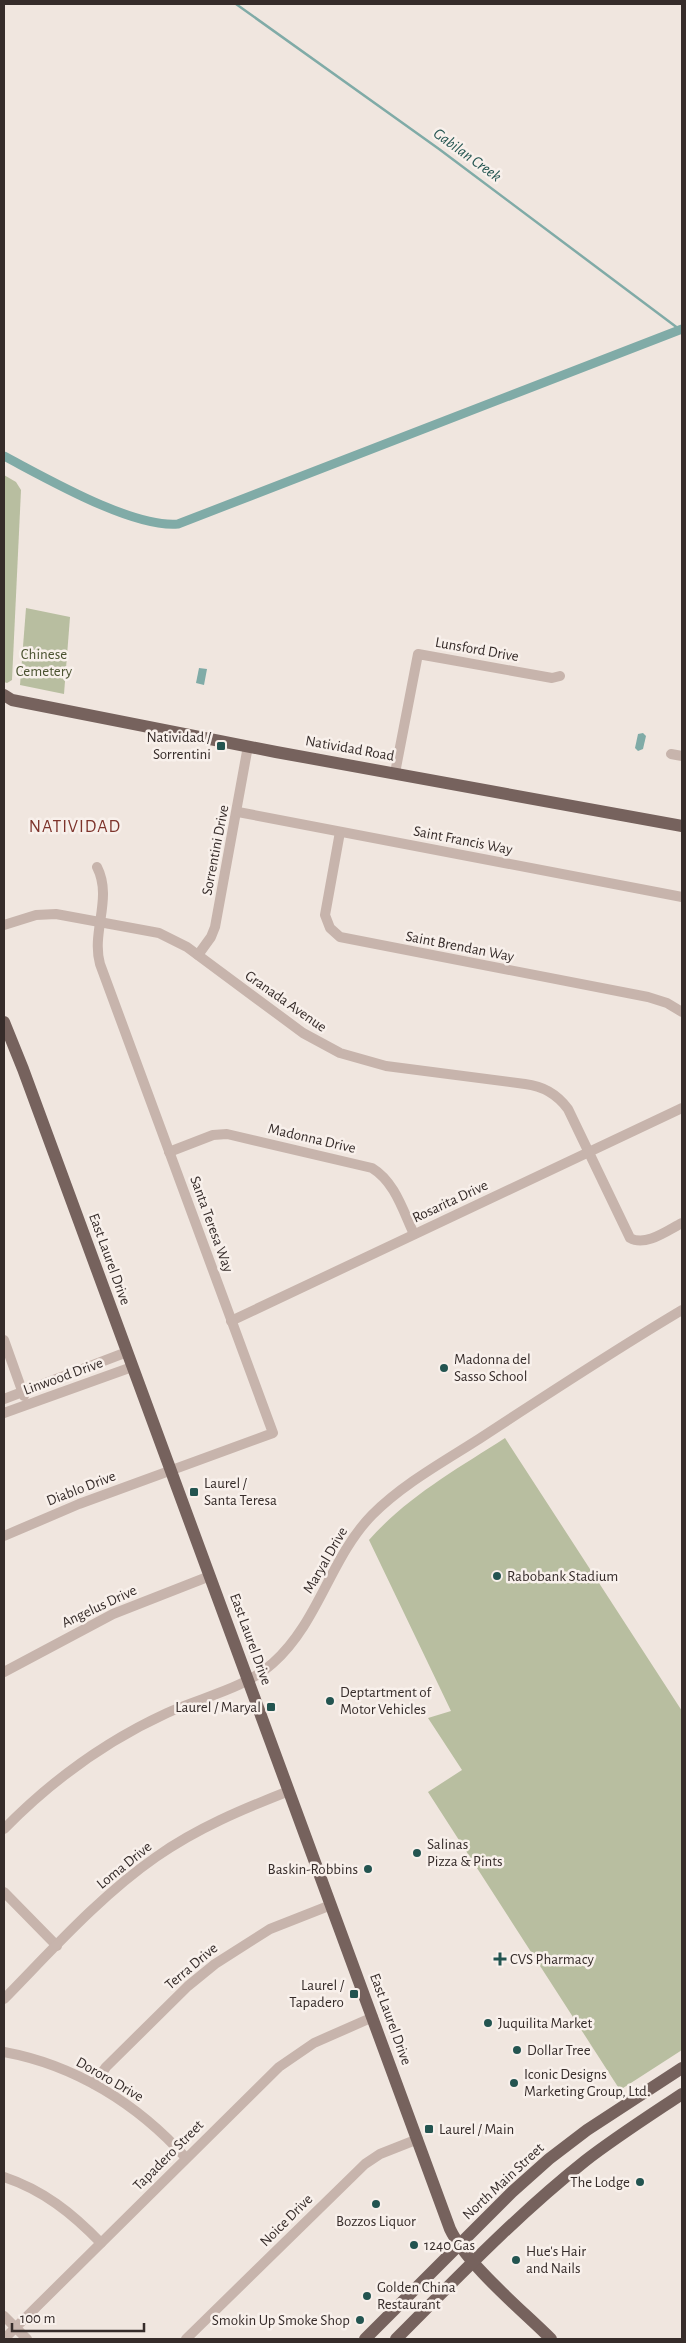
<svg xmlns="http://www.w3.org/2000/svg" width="686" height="2343" font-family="'Alegreya Sans',sans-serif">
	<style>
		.green { fill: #b8bea0 }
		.water { fill: #80aba7 }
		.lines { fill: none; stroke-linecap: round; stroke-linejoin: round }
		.stream { stroke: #80aba7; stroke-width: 2.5 }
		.canal { stroke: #80aba7; stroke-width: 9 }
		.minor { stroke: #c7b4ac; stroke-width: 10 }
		.major { stroke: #76625d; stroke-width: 12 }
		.poi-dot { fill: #235450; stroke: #f8f0eb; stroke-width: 2 }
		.labels { text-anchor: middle; stroke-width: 5; stroke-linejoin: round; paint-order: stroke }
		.street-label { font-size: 15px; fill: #362c2a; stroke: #f8f0eb }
		.park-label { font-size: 15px; fill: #4a5230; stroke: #f8f0eb }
		.poi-label { font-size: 15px; fill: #362c2a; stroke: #f8f0eb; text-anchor: start }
		.water-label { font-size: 16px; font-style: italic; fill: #235450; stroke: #f8f0eb }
		.quarter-label { font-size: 18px; letter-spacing: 1px; fill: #7d332b; stroke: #f8f0eb }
	</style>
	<rect width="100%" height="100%" fill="#f0e6df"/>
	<g class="green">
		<polygon points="4,475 16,482 21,490 12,680 7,683 4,682"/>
		<polygon points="26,608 70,617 64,694 20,685"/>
		<path d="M505 1438 682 1711V2050L620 2090 428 1792 462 1770 428 1718 451 1711 369 1540C407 1497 457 1469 505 1438Z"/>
	</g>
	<g class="water">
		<polygon points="199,668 207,669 204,685 196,683"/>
		<polygon points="643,733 646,736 643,749 638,751 635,748 638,734"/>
	</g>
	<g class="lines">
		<polyline class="stream" points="236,4 439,149 679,329"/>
		<path class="canal" d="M4 456C46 478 132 528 178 524L682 329"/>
		<g class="minor">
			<polyline points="671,754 682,756"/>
			<polyline points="395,773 418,654 552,678 560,676"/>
			<polyline points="238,812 682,897"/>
			<polyline points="340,832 325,915 330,928 340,937 648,997 667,1003 682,1012"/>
			<path d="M4 925 36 915 56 914 159 933 187 947 303 1033 340 1053 386 1066 525 1084C543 1086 557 1094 568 1109L630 1238C646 1247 668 1230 682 1223"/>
			<polyline points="198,955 211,937 215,927 248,746"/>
			<path d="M169 1152 213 1135 227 1134 372 1168C395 1182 403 1211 414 1234"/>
			<polyline points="231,1321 682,1108"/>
			<polyline points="4,1340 24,1396"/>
			<polyline points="4,1399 127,1352"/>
			<polyline points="4,1413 132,1367"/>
			<path d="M4 1536 79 1504 273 1433 100 964C91 932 113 898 97 867"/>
			<polyline points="4,1672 113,1614 210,1576"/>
			<path d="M4 1829C51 1781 106 1741 167 1713 202 1697 244 1689 273 1663 319 1622 330 1558 372 1515 403 1484 443 1462 479 1439 546 1395 613 1351 682 1310"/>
			<polyline points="4,1892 57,1946"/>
			<path d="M4 1999C52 1950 100 1896 156 1857 197 1828 243 1809 289 1791"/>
			<path d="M4 2052C75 2065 138 2104 186 2158"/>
			<polyline points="94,2084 106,2067 188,1986 215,1964 270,1929 331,1905"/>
			<path d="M4 2177C43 2190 72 2213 101 2243"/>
			<polyline points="4,2316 27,2339"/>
			<polyline points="4,2339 279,2067 314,2043 373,2017"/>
			<polyline points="186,2339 365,2164 380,2154 418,2139"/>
		</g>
		<g class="major">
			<polyline points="4,695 12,700 276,752 682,826"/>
			<path d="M4 1022 23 1069 450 2229C467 2265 522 2310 551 2339"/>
			<polyline points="365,2339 512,2192 549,2159 587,2130 682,2068"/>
			<path d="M396 2339C457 2278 517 2215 585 2161 616 2137 649 2116 682 2094"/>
		</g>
	</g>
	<g class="poi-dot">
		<rect x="216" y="741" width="10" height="10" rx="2.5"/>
		<circle cx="444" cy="1368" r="5"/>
		<rect x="189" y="1487" width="10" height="10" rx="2.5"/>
		<circle cx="497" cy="1576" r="5"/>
		<circle cx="330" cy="1701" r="5"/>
		<rect x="266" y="1702" width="10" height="10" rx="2.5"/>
		<circle cx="417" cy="1853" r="5"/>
		<circle cx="368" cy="1869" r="5"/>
		<path d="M497.5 1951.5h5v5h5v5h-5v5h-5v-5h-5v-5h5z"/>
		<rect x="349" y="1989" width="10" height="10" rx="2.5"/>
		<circle cx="488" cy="2023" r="5"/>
		<circle cx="517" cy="2050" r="5"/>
		<circle cx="514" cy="2083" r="5"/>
		<rect x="424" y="2124" width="10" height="10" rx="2.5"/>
		<circle cx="640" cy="2182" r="5"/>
		<circle cx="376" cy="2204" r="5"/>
		<circle cx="414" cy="2245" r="5"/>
		<circle cx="516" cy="2260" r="5"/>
		<circle cx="367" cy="2296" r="5"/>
		<circle cx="360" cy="2320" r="5"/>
	</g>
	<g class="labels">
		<g class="street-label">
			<text transform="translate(477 649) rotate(10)" y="5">Lunsford Drive</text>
			<text transform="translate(350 748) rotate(10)" y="5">Natividad Road</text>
			<text transform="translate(463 840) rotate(11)" y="5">Saint Francis Way</text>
			<text transform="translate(215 850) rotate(-79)" y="5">Sorrentini Drive</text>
			<text transform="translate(460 946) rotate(11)" y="5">Saint Brendan Way</text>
			<text transform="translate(286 1001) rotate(35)" y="5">Granada Avenue</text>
			<text transform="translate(312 1138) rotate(13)" y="5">Madonna Drive</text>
			<text transform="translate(450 1201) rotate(-25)" y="5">Rosarita Drive</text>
			<text transform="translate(212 1224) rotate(70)" y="5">Santa Teresa Way</text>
			<text transform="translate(110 1259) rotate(70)" y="5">East Laurel Drive</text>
			<text transform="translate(63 1376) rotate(-20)" y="5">Linwood Drive</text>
			<text transform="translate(81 1488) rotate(-21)" y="5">Diablo Drive</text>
			<text transform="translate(325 1560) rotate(-60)" y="5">Maryal Drive</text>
			<text transform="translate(99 1606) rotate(-25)" y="5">Angelus Drive</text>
			<text transform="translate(251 1639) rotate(70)" y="5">East Laurel Drive</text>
			<text transform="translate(124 1865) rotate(-39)" y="5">Loma Drive</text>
			<text transform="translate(191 1966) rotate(-40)" y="5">Terra Drive</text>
			<text transform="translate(391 2019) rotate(70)" y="5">East Laurel Drive</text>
			<text transform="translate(110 2079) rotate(30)" y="5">Dororo Drive</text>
			<text transform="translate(168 2155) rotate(-45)" y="5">Tapadero Street</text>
			<text transform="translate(503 2181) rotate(-43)" y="5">North Main Street</text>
			<text transform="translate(286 2220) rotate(-45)" y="5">Noice Drive</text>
		</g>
		<g class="park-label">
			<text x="44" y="659">Chinese<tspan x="44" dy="17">Cemetery</tspan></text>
		</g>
		<g class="poi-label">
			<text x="211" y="742" text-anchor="end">Natividad /<tspan x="211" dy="17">Sorrentini</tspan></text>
			<text x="454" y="1364">Madonna del<tspan x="454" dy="17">Sasso School</tspan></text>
			<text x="204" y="1488">Laurel /<tspan x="204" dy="17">Santa Teresa</tspan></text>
			<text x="507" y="1581">Rabobank Stadium</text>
			<text x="340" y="1697">Deptartment of<tspan x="340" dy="17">Motor Vehicles</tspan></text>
			<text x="261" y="1712" text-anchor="end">Laurel / Maryal</text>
			<text x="427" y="1849">Salinas<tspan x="427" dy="17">Pizza &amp; Pints</tspan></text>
			<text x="358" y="1874" text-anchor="end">Baskin-Robbins</text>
			<text x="510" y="1964">CVS Pharmacy</text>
			<text x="344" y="1990" text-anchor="end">Laurel /<tspan x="344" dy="17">Tapadero</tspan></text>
			<text x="498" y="2028">Juquilita Market</text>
			<text x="527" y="2055">Dollar Tree</text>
			<text x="524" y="2079">Iconic Designs<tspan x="524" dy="17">Marketing Group, Ltd.</tspan></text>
			<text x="439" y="2134">Laurel / Main</text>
			<text x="630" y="2187" text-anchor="end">The Lodge</text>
			<text x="376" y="2226" text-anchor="middle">Bozzos Liquor</text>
			<text x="424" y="2250">1240 Gas</text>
			<text x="526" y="2256">Hue's Hair<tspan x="526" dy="17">and Nails</tspan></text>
			<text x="377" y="2292">Golden China<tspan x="377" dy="17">Restaurant</tspan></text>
			<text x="350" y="2325" text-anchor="end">Smokin Up Smoke Shop</text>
		</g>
		<g class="water-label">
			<text transform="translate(468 154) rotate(36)" y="6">Gabilan Creek</text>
		</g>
		<g class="quarter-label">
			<text x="75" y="832">NATIVIDAD</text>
		</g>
	</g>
	<rect width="686" height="2343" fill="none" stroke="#362c2a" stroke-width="10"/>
	<path d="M12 2323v8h132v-8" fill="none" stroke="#362c2a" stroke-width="2.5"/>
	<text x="20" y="2323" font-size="15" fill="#362c2a" stroke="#f8f0eb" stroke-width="4" paint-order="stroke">100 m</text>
</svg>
